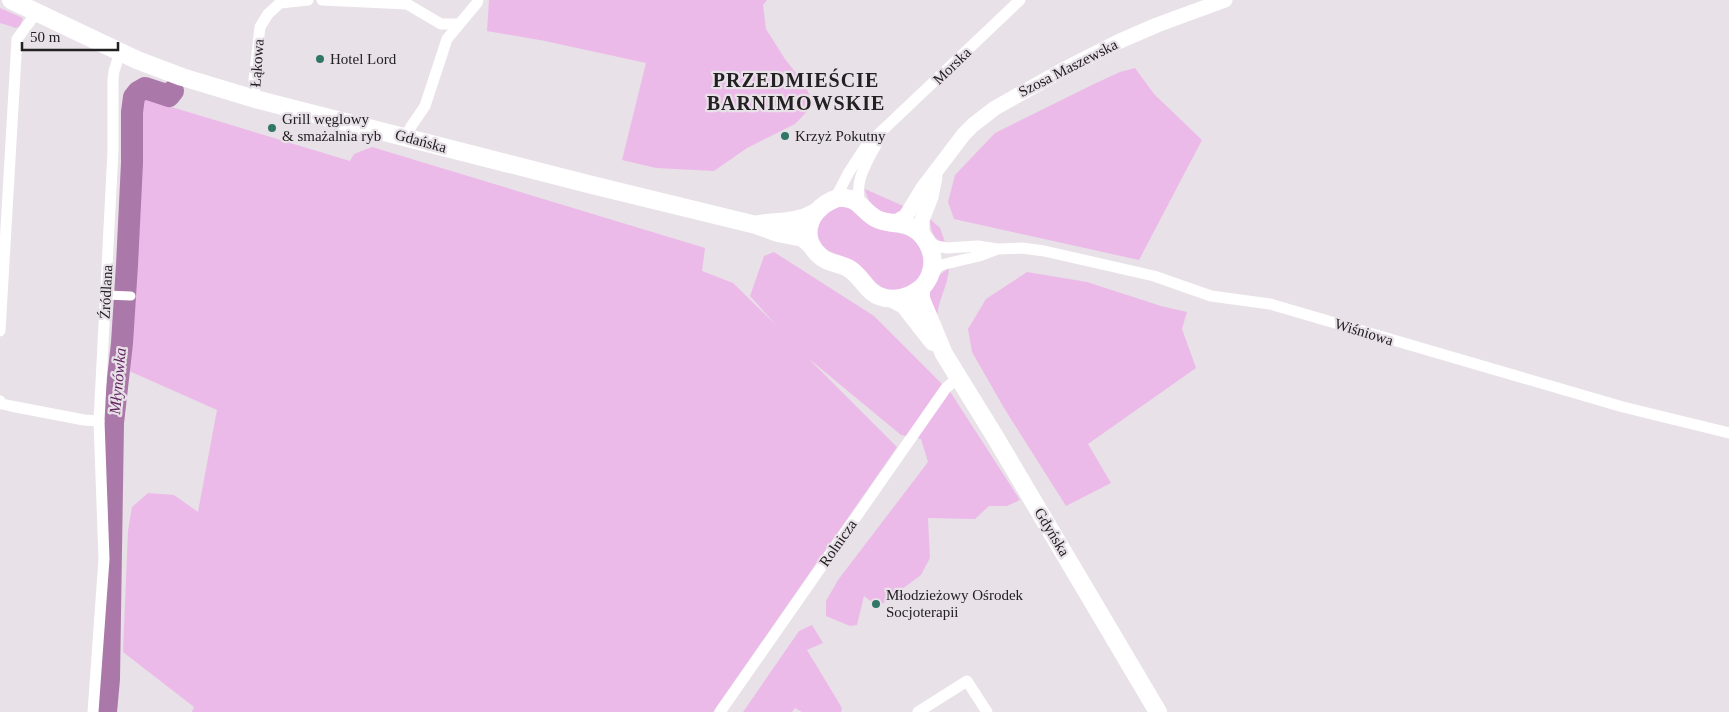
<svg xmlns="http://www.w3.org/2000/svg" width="1729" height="712" font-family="'Times New Roman',serif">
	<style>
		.green { fill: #ecbae9 }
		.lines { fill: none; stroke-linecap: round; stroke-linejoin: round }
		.river { stroke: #ab79a9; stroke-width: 22 }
		.pedestrian { stroke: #fff; stroke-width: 9 }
		.minor { stroke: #fff; stroke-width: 11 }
		.secondary { stroke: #fff; stroke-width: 15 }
		.primary { stroke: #fff; stroke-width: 18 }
		.poi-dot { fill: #327668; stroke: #e8e1e7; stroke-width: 2 }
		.labels { text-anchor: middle; stroke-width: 4.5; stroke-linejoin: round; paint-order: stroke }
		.poi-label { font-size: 15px; fill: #232022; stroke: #e8e1e7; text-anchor: start }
		.street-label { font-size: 15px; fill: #232022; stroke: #e8e1e7 }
		.water-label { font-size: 16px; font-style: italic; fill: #632562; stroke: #e8e1e7 }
		.district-label { font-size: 20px; font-weight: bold; letter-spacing: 1px; fill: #232022; stroke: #e8e1e7 }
	</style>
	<rect width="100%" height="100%" fill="#e8e1e7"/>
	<g class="green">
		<polygon points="489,0 767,0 763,5 766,29 785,59 803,82 814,104 795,124 747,148 714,171 656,168 622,160 646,63 545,41 487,31"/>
		<polygon points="0,8 23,18 20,26 16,28 0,23"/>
		<polygon points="1135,68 1154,94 1202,140 1139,260 954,219 948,202 955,175 995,133 1094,84 1120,72"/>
		<polygon points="145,99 350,161 354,154 372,147 705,248 702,271 733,283 776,325 750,296 764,256 774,252 874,316 951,393 1020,500 1007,506 989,506 975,519 928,518 930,558 921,575 878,607 864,596 857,625 850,626 826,616 826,601 838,580 928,462 921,439 901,435 808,358 897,447 713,712 192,712 194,707 123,652 128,531 132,507 148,493 174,495 198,512 217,410 127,370 141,105"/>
		<path d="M865 189 908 208C904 210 900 214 897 215 881 219 867 203 865 189Z"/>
		<path d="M837 207C855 205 865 222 880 229 887 232 895 232 902 234 917 237 925 252 923 266 922 274 917 281 911 285 879 303 875 274 854 261 845 256 835 255 826 249 815 241 816 225 824 215 827 211 833 209 837 207Z"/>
		<path d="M930 219 940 228 946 245C934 239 930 232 930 219Z"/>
		<path d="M949 268C948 286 938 300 937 317L926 301C931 286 935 277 949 268Z"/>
		<polygon points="1027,272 1087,282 1161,306 1187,312 1182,329 1196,368 1088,444 1111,483 1066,506 1004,408 972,352 968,329 986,299"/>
		<polygon points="812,625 823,643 807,650 842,708 841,712 802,712 795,708 792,712 743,712 799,631"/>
	</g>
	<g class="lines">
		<polyline class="river" points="106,712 109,679 113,423 122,343 127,265 132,163 132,112 134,97 138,92 145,88 169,96 173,91"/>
		<polyline class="pedestrian" points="106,295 131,296"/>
		<g class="minor">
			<polyline points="322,0 407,4 441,24 458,24"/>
			<polyline points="255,99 254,80 260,27 268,14 280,3 308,0"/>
			<polyline points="408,137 410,128 425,106 447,39 477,3 478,0"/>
			<polyline points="830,201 838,193 849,172 866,146 1020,0"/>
			<path d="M860 203C853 178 871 157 881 135"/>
			<polyline points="926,241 936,246 947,248 978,246 997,249 1022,248 1044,251 1154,276 1211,296 1270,304 1623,407 1729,433"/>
			<polyline points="931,273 941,265 979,256 995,250"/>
			<polyline points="0,331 17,39 37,12"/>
			<polyline points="0,401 2,404 11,406 84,420 99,421"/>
			<polyline points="93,712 104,559 99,421 113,151 113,79 114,71 120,52"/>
			<polyline points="720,712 946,388 959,377"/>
			<polyline points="918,712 967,681 987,712"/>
		</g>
		<g class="secondary">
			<polyline points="894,223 906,216 923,188 964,134 973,125 995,108 1061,71 1120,41 1157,25 1225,0"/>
			<polyline points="922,236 922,220 931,197 935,177"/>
		</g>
		<g class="primary">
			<polyline points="11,0 137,60 182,77 255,99 588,184 756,225 778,233 803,238 812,246"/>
			<path d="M838 198C860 196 861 211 877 219 887 224 897 222 907 225 924 232 935 250 932 268 930 279 923 289 912 294 900 300 883 301 872 292 863 285 859 274 848 268 839 263 828 264 820 256 796 235 812 206 838 198Z"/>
			<path d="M759 224C778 221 797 223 814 213"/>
			<polyline points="921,288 921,299 944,354 994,435 1158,712"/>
			<polyline points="893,299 904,305 933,342"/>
		</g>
	</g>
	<g class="poi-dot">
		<circle cx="320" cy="59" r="5"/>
		<circle cx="272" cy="128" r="5"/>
		<circle cx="785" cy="136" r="5"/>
		<circle cx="876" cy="604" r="5"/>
	</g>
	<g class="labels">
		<g class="poi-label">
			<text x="330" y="64">Hotel Lord</text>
			<text x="282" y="124">Grill węglowy<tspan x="282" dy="17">&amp; smażalnia ryb</tspan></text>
			<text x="795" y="141">Krzyż Pokutny</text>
			<text x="886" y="600">Młodzieżowy Ośrodek<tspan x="886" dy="17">Socjoterapii</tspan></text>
		</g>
		<g class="street-label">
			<text transform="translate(257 63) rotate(-86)" y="5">Łąkowa</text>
			<text transform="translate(952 66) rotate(-44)" y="5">Morska</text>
			<text transform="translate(1068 68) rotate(-27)" y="5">Szosa Maszewska</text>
			<text transform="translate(421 141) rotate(15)" y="5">Gdańska</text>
			<text transform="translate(106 292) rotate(-87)" y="5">Źródlana</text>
			<text transform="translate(1364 332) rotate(17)" y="5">Wiśniowa</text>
			<text transform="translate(1052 532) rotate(59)" y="5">Gdyńska</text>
			<text transform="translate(838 543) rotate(-55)" y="5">Rolnicza</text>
		</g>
		<g class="water-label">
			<text transform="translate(117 381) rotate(-85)" y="6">Młynówka</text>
		</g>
		<g class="district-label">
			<text x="796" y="87">PRZEDMIEŚCIE<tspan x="796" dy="23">BARNIMOWSKIE</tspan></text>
		</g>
	</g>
	<path d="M22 42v8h96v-8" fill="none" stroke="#232022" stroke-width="2.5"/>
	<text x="30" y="42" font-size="15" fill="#232022" stroke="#e8e1e7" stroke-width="4" paint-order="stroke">50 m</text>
</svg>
